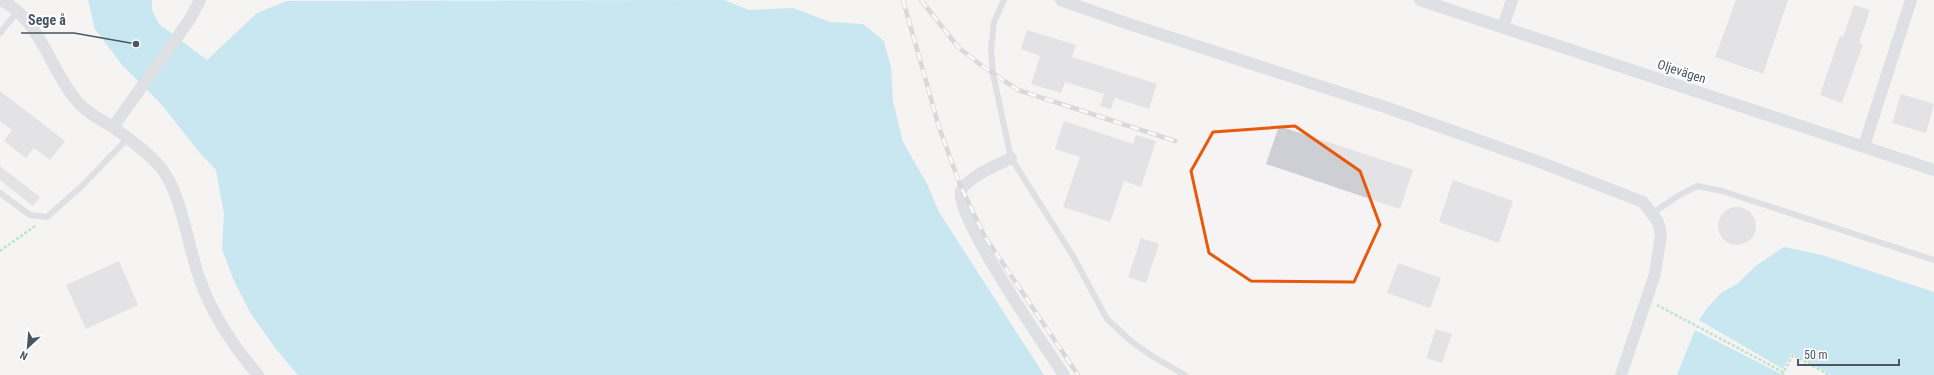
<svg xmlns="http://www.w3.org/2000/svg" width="1934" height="375" font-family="'Roboto Condensed',sans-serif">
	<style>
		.water { fill: #90daee }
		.building { fill: #cdcfd5 }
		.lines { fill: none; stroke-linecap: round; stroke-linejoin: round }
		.path { stroke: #7ad0a6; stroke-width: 2.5; stroke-dasharray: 3 2; stroke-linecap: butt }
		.lane { stroke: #c1cad2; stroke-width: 6 }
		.street { stroke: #c1cad2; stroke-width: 12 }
		.rail-casing { stroke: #b5b8bd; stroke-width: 4.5 }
		.rail { stroke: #fff; stroke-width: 3; stroke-dasharray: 9; stroke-linecap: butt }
		.marked { fill: none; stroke: #e8590c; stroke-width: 3; stroke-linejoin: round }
		.labels { text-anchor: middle; stroke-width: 4; stroke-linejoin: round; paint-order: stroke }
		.street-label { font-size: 13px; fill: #4a5661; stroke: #fff }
		.leader { fill: none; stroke: #4a5661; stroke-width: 1.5 }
		.callout-dot { fill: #4a5661; stroke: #fff; stroke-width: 1.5 }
		.callout-label { font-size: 14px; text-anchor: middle; font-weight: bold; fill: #4a5661; stroke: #fff; stroke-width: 4; stroke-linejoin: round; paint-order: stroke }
	</style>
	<rect width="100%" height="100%" fill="#f5f3f3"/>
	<g class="water">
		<polygon points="88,0 152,0 152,10 159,24 207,60 257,13 287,1 724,0 749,10 793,8 830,22 863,24 884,41 891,68 893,101 903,142 927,184 939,212 1044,375 298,375 276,349 251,314 234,281 222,249 224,214 216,170 199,152 162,105 122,65 95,29"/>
		<polygon points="1784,247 1822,255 1934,292 1934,375 1831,375 1792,353 1783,369 1699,320 1708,307 1721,293 1737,284 1757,265"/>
		<polygon points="1695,330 1781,374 1780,375 1677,375"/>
	</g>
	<g class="building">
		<polygon points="1736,0 1788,0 1763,74 1715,57"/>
		<polygon points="1854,5 1870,10 1859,43 1863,44 1842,103 1820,95 1840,36 1843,37"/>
		<polygon points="1027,30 1076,45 1072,57 1157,84 1149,109 1115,98 1111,109 1100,106 1104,94 1065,82 1061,93 1031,84 1040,56 1021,49"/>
		<polygon points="0,91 65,141 50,160 34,148 26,158 4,141 12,130 0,121"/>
		<polygon points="1901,94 1934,104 1926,133 1892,123"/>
		<polygon points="1064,121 1133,144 1136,135 1156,141 1141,187 1124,181 1110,222 1063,207 1080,157 1055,149"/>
		<polygon points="1279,126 1413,170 1400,209 1266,164"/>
		<polygon points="0,166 40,197 33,206 0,180"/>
		<polygon points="1453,180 1513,201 1499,243 1439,222"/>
		<circle cx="1737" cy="226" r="19"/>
		<polygon points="1141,238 1159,244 1146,283 1128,277"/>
		<polygon points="119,261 138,305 86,329 66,285"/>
		<polygon points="1398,263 1441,278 1430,308 1387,293"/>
		<polygon points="1436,329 1452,334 1442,363 1426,358"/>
	</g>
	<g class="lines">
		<g class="path">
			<polyline points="0,251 35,226"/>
			<polyline points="1657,305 1783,372"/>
			<polyline points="1782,375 1793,355 1829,375"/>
		</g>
		<g class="lane">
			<polyline points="1004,0 994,22 991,50 993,74 1011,158 1073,256 1107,319 1132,342 1152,356 1185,375"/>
			<polyline points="0,33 17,12"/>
			<polyline points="0,193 30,215 47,217 82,186 128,138"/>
			<polyline points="1653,213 1678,196 1697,186 1722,191 1934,260"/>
		</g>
		<g class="street">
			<path d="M1 0C41 20 49 68 76 100 86 112 99 119 113 127L190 19 200 0"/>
			<polyline points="1061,0 1126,23 1385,107 1537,161 1643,202 1658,222 1661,234 1655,274 1621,375"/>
			<polyline points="1420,0 1934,170"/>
			<polyline points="1503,27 1512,0"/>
			<path d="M113 127C129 139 148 152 161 168 181 192 188 246 199 277 211 312 233 346 258 375"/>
			<polyline points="1864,146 1911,0"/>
			<path d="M1011 158C998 165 967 177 961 191 953 214 1047 349 1064 375"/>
		</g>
		<g class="rail-casing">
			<g id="rail">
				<polyline points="903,0 939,127 960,185 985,237 1078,375"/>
				<polyline points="921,0 958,47 981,65 1018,90 1175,141"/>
			</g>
		</g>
		<use href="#rail" class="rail"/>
	</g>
	<path d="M0 0H1934V375H0ZM1295 126 1360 171 1380 225 1354 282 1251 281 1209 253 1191 171 1213 132Z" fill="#f5f3f3" fill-opacity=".55" fill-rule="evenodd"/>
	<path class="marked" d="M1295 126 1360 171 1380 225 1354 282 1251 281 1209 253 1191 171 1213 132Z"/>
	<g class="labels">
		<g class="street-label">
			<text transform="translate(1682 71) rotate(18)" y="5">Oljevägen</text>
		</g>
	</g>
	<path class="leader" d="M136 44L74 33H21"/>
	<circle class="callout-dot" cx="136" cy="44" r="4"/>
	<g class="callout-label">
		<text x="47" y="25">Sege å</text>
	</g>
	<g transform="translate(28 347) rotate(206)" stroke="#ffffff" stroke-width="3" paint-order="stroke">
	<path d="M0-3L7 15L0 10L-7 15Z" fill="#4a5661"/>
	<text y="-6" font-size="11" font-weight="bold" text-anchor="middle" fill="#4a5661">N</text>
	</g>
	<path d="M1798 359v6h101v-6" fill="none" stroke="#4a5661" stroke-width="2"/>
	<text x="1804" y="359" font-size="12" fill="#4a5661" stroke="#ffffff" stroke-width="3" paint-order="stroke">50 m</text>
</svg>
